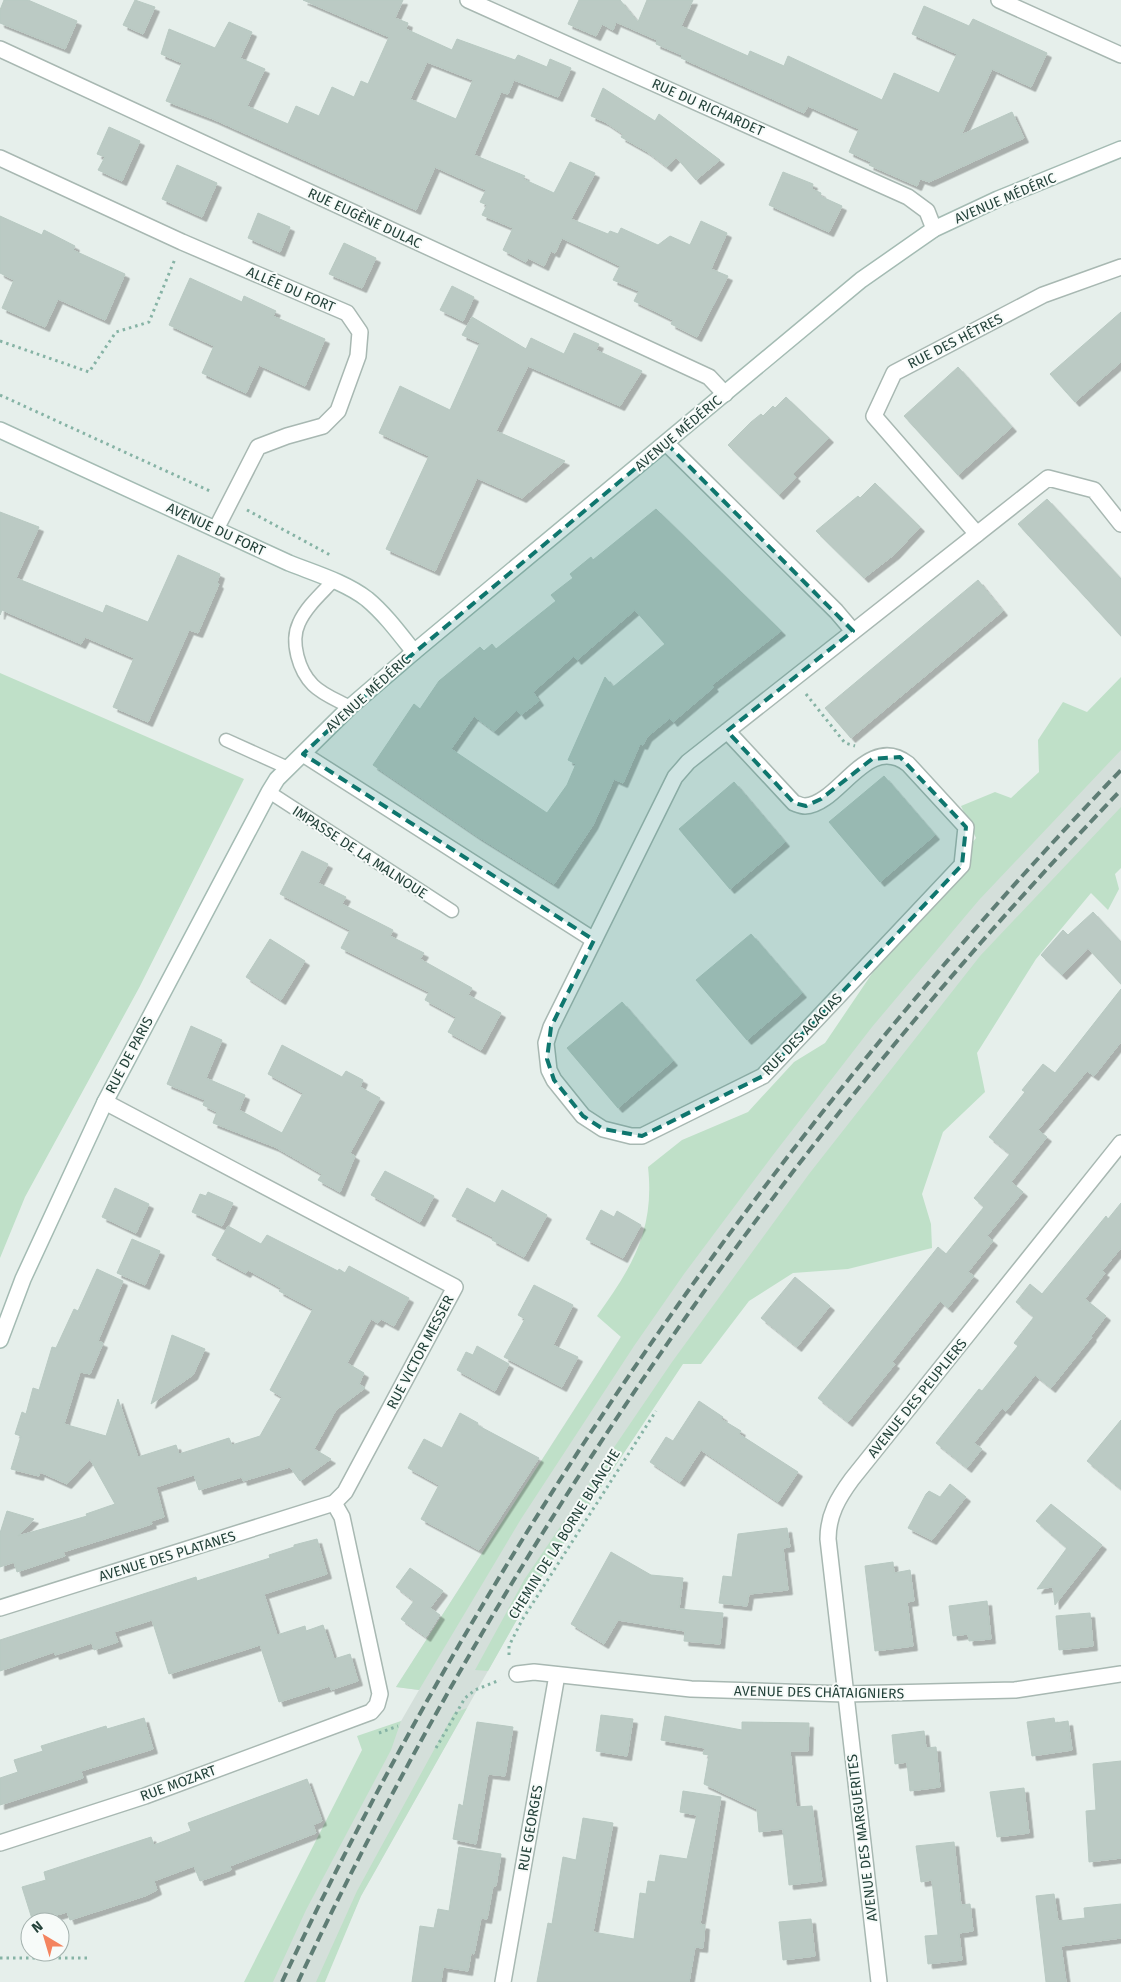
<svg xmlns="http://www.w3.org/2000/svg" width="1121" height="1982" font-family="'Fira Sans',sans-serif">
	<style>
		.built { fill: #d4dfda }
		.green { fill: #bfe0c8 }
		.building { fill: #bbcac4; stroke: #b8c9c2; fill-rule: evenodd; filter: url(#shadow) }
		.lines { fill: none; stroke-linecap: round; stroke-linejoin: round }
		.lane-casing { stroke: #a8b8b2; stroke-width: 15 }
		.street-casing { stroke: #a8b8b2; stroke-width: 18 }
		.secondary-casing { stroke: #a4bbb3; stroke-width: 18 }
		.path { stroke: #86b3a5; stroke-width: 3; stroke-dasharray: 2.5 4; stroke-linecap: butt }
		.lane { stroke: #fff; stroke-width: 12 }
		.street { stroke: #fff; stroke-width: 15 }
		.secondary { stroke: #fff; stroke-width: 15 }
		.rail { stroke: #5f7d75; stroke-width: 4; stroke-dasharray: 10 5; stroke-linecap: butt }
		.marked { fill: #0f766e; fill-opacity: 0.2; stroke: #0f766e; stroke-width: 4; stroke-dasharray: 10 6; stroke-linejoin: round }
		.labels { text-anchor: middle; stroke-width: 4; stroke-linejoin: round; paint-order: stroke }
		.street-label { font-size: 14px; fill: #24423a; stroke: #f7fbf9 }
	</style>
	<defs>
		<filter id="shadow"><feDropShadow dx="4.5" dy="4.5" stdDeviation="0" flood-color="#0004"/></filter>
	</defs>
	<rect width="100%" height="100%" fill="#e6efeb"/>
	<polygon class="built" points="1121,715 1121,829 720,1307 537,1584 361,1896 323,1982 250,1982 419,1690 396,1687 656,1282"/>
	<g class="green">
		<polygon points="0,673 244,779 139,988 25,1197 0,1258"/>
		<path d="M1121 677V750L979 900 872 1027 773 1155 684 1274 634 1346 521 1519 419 1690 396 1687 621 1337 597 1316C632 1267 655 1230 648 1167L682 1140 748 1112 794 1062 825 1043 894 941 976 838 961 806 995 792 1011 798 1039 772 1038 740 1063 702 1087 712Z"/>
		<polygon points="1121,807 1121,868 1115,874 1119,889 1108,910 1091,893 1036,959 977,1053 985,1092 943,1132 922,1194 931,1224 932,1248 848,1269 793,1273 749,1301 701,1364 683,1364 537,1584 488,1671 475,1670 524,1580 672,1362 809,1174 980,956"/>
		<polygon points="467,1708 361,1896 325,1982 316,1982 357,1891 454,1713"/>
		<polygon points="401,1721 391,1750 306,1910 273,1982 244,1982 362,1750 357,1736"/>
	</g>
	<g class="building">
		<polygon points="4,0 28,0 77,21 65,49 0,23 0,10"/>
		<polygon points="135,0 155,7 143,34 123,25"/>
		<path d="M303 0H403L395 18 408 23 406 29 452 50 457 39 515 60 518 55 547 67 550 59 571 68 558 97 514 80 508 94 501 92 474 155 525 176 523 179 554 193 570 162 595 173 571 219 608 234 610 231 618 234 621 228 658 245 670 236 690 245 701 221 727 233 711 269 728 276 697 337 671 324 673 320 634 301 639 291 613 280 620 266 562 238 555 253 551 251 544 266 528 258 526 262 503 250 513 228 482 215 487 205 480 202 486 190 435 167 416 210 213 119 166 101 182 63 161 54 169 29 215 48 229 22 252 32 240 58 265 69 247 106 288 124 296 106 319 116 332 87 354 97 361 81 368 84 389 37ZM427 62 473 80 456 119 410 99Z"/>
		<polygon points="579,0 620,0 638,22 647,0 693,0 681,26 748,56 750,51 784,66 788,56 882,100 894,73 939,93 957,54 912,34 924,6 969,26 973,19 1047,53 1031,87 992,69 961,135 1012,112 1024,138 929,182 920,179 917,186 869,165 871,162 849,152 859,129 808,106 804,113 681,58 682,55 656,44 657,40 616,22 613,30 602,24 596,36 568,24"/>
		<polygon points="603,88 655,121 659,114 720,160 696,180 676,157 667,167 646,151 621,137 623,134 605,122 591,116"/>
		<polygon points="109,127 140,141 122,181 98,170 105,157 97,154"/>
		<polygon points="177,165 217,183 202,217 162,199"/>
		<polygon points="783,172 813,184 812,189 821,193 820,196 842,206 829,232 769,205"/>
		<polygon points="258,213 290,227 280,252 248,238"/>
		<polygon points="0,216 42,235 44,230 75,246 73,250 125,274 105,320 58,299 45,327 2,308 14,280 0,273"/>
		<polygon points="344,243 376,258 362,288 329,274"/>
		<polygon points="190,278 242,302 244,296 276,311 273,316 325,339 305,386 259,365 246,393 202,373 214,346 169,325"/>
		<polygon points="452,286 474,297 463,321 440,310"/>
		<polygon points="1121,312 1121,362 1075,402 1050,374"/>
		<polygon points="472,317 526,349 531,338 564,354 574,333 599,344 596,350 642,371 620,406 528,366 496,431 565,461 522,498 477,478 435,571 386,549 429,456 379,433 400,386 450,410 480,343 462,335"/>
		<polygon points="958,367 1012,427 958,475 904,416"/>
		<polygon points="786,397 829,438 793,474 796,477 779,495 728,445 751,422 761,414 763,416 773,406 775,408"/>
		<polygon points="875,483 920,527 895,554 864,578 816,531 858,496 860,498"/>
		<polygon points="1047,499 1121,579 1121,636 1018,524"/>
		<path d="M656 509 781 631 712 685 714 687 673 722 670 718 647 737 643 745 640 744 623 783 614 779 593 825 554 884 477 836 373 765 414 704 420 709 439 681 480 647 484 651 492 644 496 649 556 601 551 595 573 578 570 574 591 557 593 560ZM635 610 665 644 613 687 605 677 568 760 576 764 567 785 547 813 451 749 474 716 494 731 517 710 521 715 539 701 533 692 574 656 577 660Z"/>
		<polygon points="0,512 39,527 16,578 103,613 106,605 148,622 178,555 220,574 217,583 219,584 198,633 189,630 148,722 113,707 134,658 85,637 81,644 2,610 0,615"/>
		<polygon points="978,580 1003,611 851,738 825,708"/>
		<polygon points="884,776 935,835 880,882 829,822"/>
		<polygon points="734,782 785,842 730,889 679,829"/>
		<polygon points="302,851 328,864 318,883 346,897 342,904 393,930 390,936 424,953 420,959 472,988 468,995 501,1013 481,1050 448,1032 456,1017 425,1000 429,992 341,948 350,930 280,894"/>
		<polygon points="1093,912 1121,942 1121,984 1088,948 1062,975 1041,955 1063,930 1068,935"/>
		<polygon points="751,934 802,993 747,1040 696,980"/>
		<polygon points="270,939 305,961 281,1000 246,977"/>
		<polygon points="1121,989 1121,1042 1094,1076 1087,1071 1038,1130 1047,1137 1011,1182 1023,1192 987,1236 993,1241 968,1272 974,1276 948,1308 940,1301 892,1362 895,1364 848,1422 818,1398 938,1247 946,1254 984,1207 974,1198 1010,1154 989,1137 1025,1092 1022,1090 1043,1064 1055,1073"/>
		<polygon points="622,1002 673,1061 618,1108 567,1048"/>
		<polygon points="191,1026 222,1040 206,1078 245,1095 239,1110 282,1133 303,1093 268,1074 282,1045 342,1077 346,1071 363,1080 360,1087 380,1098 350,1153 355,1156 340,1192 318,1180 322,1174 275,1147 213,1123 217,1112 203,1105 205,1100 167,1084"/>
		<polygon points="385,1171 434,1196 420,1222 371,1195"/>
		<polygon points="115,1188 149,1204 136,1233 102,1217"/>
		<polygon points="467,1188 495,1203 502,1190 547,1215 524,1257 492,1240 493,1237 452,1216"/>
		<polygon points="208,1192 233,1203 222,1226 192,1212 200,1194 206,1196"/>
		<polygon points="1121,1203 1121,1248 1102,1271 1105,1273 1085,1299 1106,1316 1091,1336 1092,1337 1051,1388 1035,1375 1006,1411 1002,1408 974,1443 982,1449 967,1468 936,1443 979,1389 982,1391 1018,1346 1014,1343 1034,1317 1016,1302 1030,1284 1042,1294 1106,1216 1108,1219"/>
		<polygon points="601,1210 614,1217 617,1211 641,1225 623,1258 586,1239"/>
		<polygon points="228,1226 261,1244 267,1235 338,1271 339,1269 345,1273 349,1266 409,1298 394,1326 381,1319 378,1323 371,1319 347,1363 364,1373 359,1384 365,1388 336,1410 314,1449 331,1459 300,1481 290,1467 243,1481 242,1477 199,1490 194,1475 156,1487 164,1517 151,1521 152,1524 63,1552 65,1556 17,1572 14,1562 0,1567 0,1533 7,1511 34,1519 18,1536 87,1516 86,1514 115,1504 90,1459 67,1484 40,1472 39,1476 11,1469 21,1436 15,1434 22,1412 26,1414 33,1388 39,1390 52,1347 56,1348 74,1309 78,1311 97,1269 123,1281 98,1341 103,1343 90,1374 80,1372 64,1424 106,1436 118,1399 138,1457 176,1445 179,1454 229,1438 232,1445 260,1436 282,1397 270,1390 313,1309 279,1291 281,1288 248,1270 246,1273 212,1255"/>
		<polygon points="132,1239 160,1251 145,1285 117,1273"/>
		<polygon points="795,1277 830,1306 797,1347 761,1318"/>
		<polygon points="534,1285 573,1305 553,1345 578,1357 562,1387 504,1357 525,1319 518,1315"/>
		<polygon points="172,1335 205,1349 193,1375 151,1404"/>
		<polygon points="477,1346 509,1364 495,1391 457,1370 466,1352 473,1355"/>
		<polygon points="699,1401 723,1417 721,1419 741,1431 739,1434 798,1472 778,1502 701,1450 680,1482 650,1462 666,1437 673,1441"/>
		<polygon points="460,1413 478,1423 477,1425 539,1458 479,1550 421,1519 439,1485 408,1468 424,1439 442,1448"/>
		<polygon points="1121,1420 1121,1489 1087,1461"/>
		<polygon points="950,1484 966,1497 932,1540 908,1528 926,1494 929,1491 940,1497"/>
		<polygon points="1051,1504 1102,1545 1055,1605 1053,1587 1037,1589 1067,1548 1036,1521"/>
		<polygon points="787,1528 790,1547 783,1548 788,1590 749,1594 747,1606 719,1603 723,1576 732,1577 738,1534"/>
		<polygon points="317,1539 327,1574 264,1594 277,1635 305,1626 306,1631 323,1625 334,1659 350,1654 358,1681 331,1690 330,1686 279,1702 260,1645 169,1674 152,1620 114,1632 118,1642 94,1650 92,1643 55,1655 54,1652 0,1671 0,1640 196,1577 197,1581 270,1558 269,1555 294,1547 294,1545"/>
		<polygon points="611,1552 651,1575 683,1578 679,1609 723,1613 720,1644 684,1641 685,1631 618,1620 604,1644 571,1624"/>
		<polygon points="893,1562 894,1573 910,1570 914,1601 907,1602 913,1646 875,1651 865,1566"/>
		<polygon points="410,1568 443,1591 430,1608 440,1615 426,1637 401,1619 414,1601 396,1587"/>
		<polygon points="987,1601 991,1639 969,1641 968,1634 953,1636 949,1606"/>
		<polygon points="1090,1613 1093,1646 1059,1650 1056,1616"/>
		<polygon points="601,1715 633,1719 627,1756 596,1751"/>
		<polygon points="665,1716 742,1730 742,1722 809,1723 808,1751 790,1751 796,1807 812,1806 822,1881 789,1885 783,1829 759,1832 757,1809 704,1784 709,1755 703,1754 705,1748 661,1740"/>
		<polygon points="144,1718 153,1749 81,1771 83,1778 0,1805 0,1778 18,1772 14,1760 43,1751 41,1746 106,1726 107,1729"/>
		<polygon points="1054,1718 1055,1723 1068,1721 1072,1750 1032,1756 1027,1722"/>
		<polygon points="477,1722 513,1727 505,1776 488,1774 476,1844 453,1839 459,1804 463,1806"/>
		<polygon points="924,1731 926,1748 936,1747 940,1787 910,1791 907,1762 895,1764 892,1735"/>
		<polygon points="1121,1761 1121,1858 1089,1862 1086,1811 1096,1810 1093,1764"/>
		<polygon points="307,1779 322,1821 313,1825 316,1833 230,1866 231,1870 200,1881 194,1866 154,1881 157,1890 145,1896 70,1920 67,1912 33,1922 22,1887 46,1880 44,1872 151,1837 154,1845 191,1831 188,1823"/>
		<polygon points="1024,1788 1029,1833 997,1837 990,1792"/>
		<polygon points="683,1791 721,1797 700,1924 705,1925 703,1948 695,1947 689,1982 537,1982 548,1923 552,1924 563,1857 576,1860 583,1818 613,1823 593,1932 634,1939 640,1893 646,1894 648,1881 655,1882 660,1855 687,1859 697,1815 680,1812"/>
		<polygon points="954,1842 961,1905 970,1904 973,1931 959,1933 962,1960 928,1964 925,1936 938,1935 932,1880 921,1882 916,1846"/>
		<polygon points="459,1847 501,1854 496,1886 493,1886 487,1919 481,1918 474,1954 471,1953 468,1971 443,1967 441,1982 412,1982 420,1926 434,1928 438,1909 449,1911"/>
		<polygon points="1054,1894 1058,1921 1085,1918 1084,1908 1121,1904 1121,1938 1061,1946 1066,1982 1046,1982 1036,1896"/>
		<polygon points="811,1919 815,1956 783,1960 779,1922"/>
	</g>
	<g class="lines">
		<g class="lane-casing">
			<g id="lane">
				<path d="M333 581C321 594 306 607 299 623 290 642 299 671 313 685 323 695 337 700 350 707"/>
				<polyline points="226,740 288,768"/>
				<polyline points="269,792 452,911"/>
			</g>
		</g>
		<g class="street-casing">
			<g id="street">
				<polyline points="468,0 908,197 927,211 934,229"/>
				<polyline points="999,0 1121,55"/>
				<polyline points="0,49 709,377 725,394"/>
				<polyline points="0,158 182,242 347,313 360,332 358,356 338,411 323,426 287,436 258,447 216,529"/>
				<polyline points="666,443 836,611 853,631"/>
				<polyline points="977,534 874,416 894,373 1043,295 1121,267"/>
				<path d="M727 731 794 803C797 804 802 806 805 806 839 805 867 732 908 764L966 827 962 865 763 1076 642 1136H631L603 1129 583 1116 554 1080 549 1070 546 1043 551 1027 675 777 688 762 1048 478 1094 490 1121 524"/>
				<polyline points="303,754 594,940"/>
				<polyline points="0,1608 334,1503 345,1492 455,1287 105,1102"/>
				<polyline points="517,1674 534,1672 691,1689 845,1694 1015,1690 1121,1674"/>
				<polyline points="0,1843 145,1796 371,1712 377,1705 380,1694 342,1517 334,1503"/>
				<polyline points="503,1982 557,1675"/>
				<path d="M879 1982 828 1539C828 1515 838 1498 852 1479L1121 1143"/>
			</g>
		</g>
		<g class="secondary-casing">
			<g id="secondary">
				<path d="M0 430 289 563C314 573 345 582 367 599 385 614 399 633 414 652"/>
				<polyline points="0,1340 23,1279 105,1102 269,792 277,779 350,707 414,652 861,280 934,229 998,199 1121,149"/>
			</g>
		</g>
		<g class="path">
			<polyline points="0,341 89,372 116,332 149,322 175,259"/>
			<polyline points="0,395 212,492"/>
			<polyline points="247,510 332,556"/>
			<polyline points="806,694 845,743 855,746"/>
			<polyline points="509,1655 509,1646 522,1620 656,1411"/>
			<polyline points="379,1733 398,1726"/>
			<polyline points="436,1748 465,1698 475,1690 500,1680"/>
			<polyline points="0,1958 91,1958"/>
		</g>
		<use href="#lane" class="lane"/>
		<use href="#street" class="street"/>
		<use href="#secondary" class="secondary"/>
		<g class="rail">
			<path d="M282 1982C493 1534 779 1126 1121 770"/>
			<path d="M298 1982C505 1543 785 1140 1121 790"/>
		</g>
	</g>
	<path class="marked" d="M666 443 853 631 727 731 794 803 806 806 821 799 872 759 900 757 966 827 962 865 763 1076 642 1136 603 1129 583 1116 554 1080 547 1059 551 1027 594 940 303 754 390 673Z"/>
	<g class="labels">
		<g class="street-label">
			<text transform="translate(708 107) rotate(24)" y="5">RUE DU RICHARDET</text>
			<text transform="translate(1005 198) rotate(-23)" y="5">AVENUE MÉDÉRIC</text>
			<text transform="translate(365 218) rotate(25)" y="5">RUE EUGÈNE DULAC</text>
			<text transform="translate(291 289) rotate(23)" y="5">ALLÉE DU FORT</text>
			<text transform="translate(955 341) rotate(-27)" y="5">RUE DES HÊTRES</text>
			<text transform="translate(678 433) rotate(-40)" y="5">AVENUE MÉDÉRIC</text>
			<text transform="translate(216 529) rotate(25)" y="5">AVENUE DU FORT</text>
			<text transform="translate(368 693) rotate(-42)" y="5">AVENUE MÉDÉRIC</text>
			<text transform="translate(360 852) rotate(33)" y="5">IMPASSE DE LA MALNOUE</text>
			<text transform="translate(802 1034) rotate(-46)" y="5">RUE DES ACACIAS</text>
			<text transform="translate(129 1055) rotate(-62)" y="5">RUE DE PARIS</text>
			<text transform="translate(420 1352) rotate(-62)" y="5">RUE VICTOR MESSER</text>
			<text transform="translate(917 1398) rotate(-51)" y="5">AVENUE DES PEUPLIERS</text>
			<text transform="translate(564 1534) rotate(-58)" y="5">CHEMIN DE LA BORNE BLANCHE</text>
			<text transform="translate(167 1556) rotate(-17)" y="5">AVENUE DES PLATANES</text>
			<text transform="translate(819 1692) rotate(1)" y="5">AVENUE DES CHÂTAIGNIERS</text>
			<text transform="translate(178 1783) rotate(-20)" y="5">RUE MOZART</text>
			<text transform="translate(530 1828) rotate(-80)" y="5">RUE GEORGES</text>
			<text transform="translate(862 1838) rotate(-97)" y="5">AVENUE DES MARGUERITES</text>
		</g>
	</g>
	<g transform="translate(45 1937) rotate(322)"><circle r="24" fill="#f7fbf9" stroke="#a3b1ad"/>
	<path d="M0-4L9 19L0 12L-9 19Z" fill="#f4845f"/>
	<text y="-8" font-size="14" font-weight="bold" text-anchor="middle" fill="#24423a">N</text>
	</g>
</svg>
